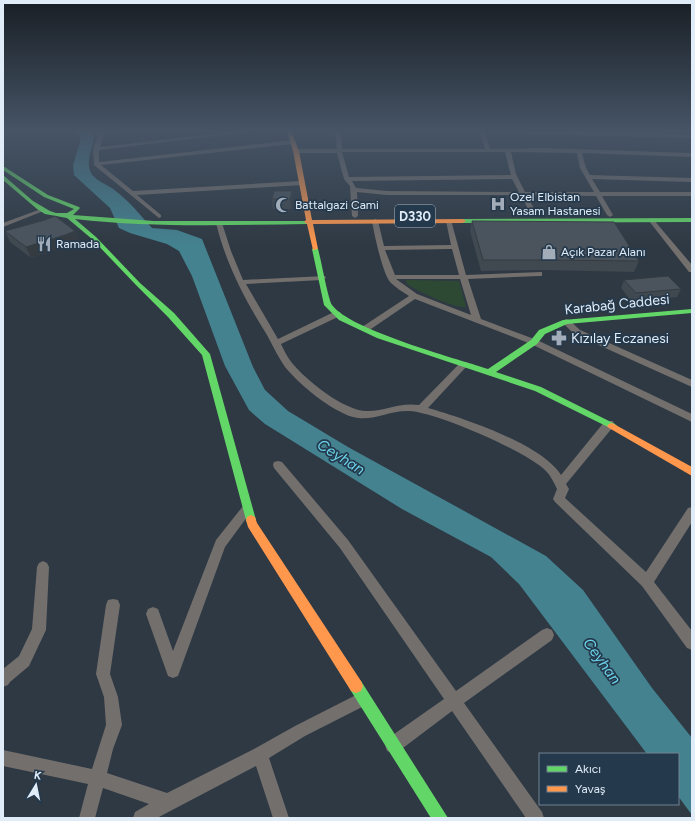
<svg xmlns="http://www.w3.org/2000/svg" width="695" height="821" font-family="Figtree,sans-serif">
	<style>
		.green { fill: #2e4933 }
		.water { fill: #448290 }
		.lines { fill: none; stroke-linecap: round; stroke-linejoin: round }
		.street { fill: #736f6d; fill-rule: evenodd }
		.fast { fill: #63d668; fill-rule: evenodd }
		.slow { fill: #ff974d; fill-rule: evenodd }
		.wall { fill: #404850 }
		.shaded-wall { fill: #343b41 }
		.building { fill: #4b545d; stroke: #343b41 }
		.labels { text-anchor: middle; stroke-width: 3.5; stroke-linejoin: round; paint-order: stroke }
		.far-poi-label { font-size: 12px; fill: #e0ecf8; stroke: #25394c; text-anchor: start }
		.shield { fill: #25394c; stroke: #a8b6c4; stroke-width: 1 }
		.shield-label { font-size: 13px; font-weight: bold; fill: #e0ecf8 }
		.street-label { font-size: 14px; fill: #e0ecf8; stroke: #25394c }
		.poi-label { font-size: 14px; fill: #e0ecf8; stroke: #25394c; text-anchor: start }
		.water-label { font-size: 15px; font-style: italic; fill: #6bd4eb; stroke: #25394c }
	</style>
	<rect width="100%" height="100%" fill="#2e3943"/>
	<path class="green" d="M406 280 459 281 466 307C455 309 417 291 407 284Z"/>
	<path class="water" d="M71 131H90L94 134C94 146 86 159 90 171 94 181 110 185 117 192 130 202 141 216 152 228L177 230 202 239 253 367 265 390 288 411 348 447 546 556 583 590 652 688 692 738V815L678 796V754H647L519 584 491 557 402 509 265 424 249 410 225 366 192 276 179 251 167 244 130 233 119 228 110 208 74 175 73 165 80 142V135Z"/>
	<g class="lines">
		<g class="street">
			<polygon points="95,131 127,131 104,135 100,147 239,131 258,131 99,150 99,162 293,140 296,142 293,144 101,165 133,191 302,181 305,183 302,185 137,195 161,215 161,217 159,218 94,165 93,149 98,135"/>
			<path d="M335 131H341L342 149H485L479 131H565L692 134V138L485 133 490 149 543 148 692 153V157L582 153 586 168 590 175 692 178V182L592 179 600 192H692V196H602L613 215 610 217 607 215 596 196 527 195 537 215 534 217 531 215 521 195H387L357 192 358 216 355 218 352 216 350 186 344 179 337 153H296L293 151 296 149H337ZM342 152H505L511 175 349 177ZM511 152 577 153 580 168 594 192H525L516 174ZM512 179 519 192 387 191 356 188 352 181Z"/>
			<polygon points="41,209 46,210 3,227 3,223"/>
			<polygon points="651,218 653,219 692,265 692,272 689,272 649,221 649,219"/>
			<path d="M375 219 378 221 384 246 451 245 446 221 451 220 466 275 542 272V276H539L468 279 481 319 537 340 692 414V422L531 344 415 299 368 331H362L361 329 362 327 409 296C403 292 396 288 391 283 383 276 374 233 372 221ZM452 249 459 275H395L385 250ZM396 279H460L471 315 417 294Z"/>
			<path d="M219 221 222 223 231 251 243 280 325 276 326 278 322 280 246 284 278 339 334 312H340L341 314 340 316 281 344C284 350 287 357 292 363 306 380 345 412 368 411 386 411 399 402 419 405L461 362H467L469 364 467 366 428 408C463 418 542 444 561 475L605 421H613L614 424 613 427 566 484 569 489 565 498 646 572 688 508 692 507V522L654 582 692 631V650L687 648 642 586 555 502 553 499 557 489C554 483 551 476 546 471 528 452 436 412 409 411 389 410 373 422 353 417 331 411 299 384 285 367 278 357 273 346 267 335 245 300 226 264 216 223Z"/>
			<polygon points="566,319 569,320 580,330 692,380 692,387 574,334 562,322"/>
			<polygon points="278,461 282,462 348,540 456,691 542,630 547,628 552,630 554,635 552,640 464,703 542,812 544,818 526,818 452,711 399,751 393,753 387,751 385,745 387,739 444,699 340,548 274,468 273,465 274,462"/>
			<polygon points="247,504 251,506 253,509 225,547 178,676 173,678 168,676 146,614 148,609 153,607 158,609 173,651 216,540 243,506"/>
			<polygon points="43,561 47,563 49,567 46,630 29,666 10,682 8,685 3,687 3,669 19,656 32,629 37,567 39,563"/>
			<polygon points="113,599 118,600 120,605 110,674 118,697 122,725 113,749 107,773 167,793 254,749 295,726 358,694 363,692 368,694 370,699 368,704 305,736 269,758 289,818 273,818 256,766 157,818 133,818 135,812 149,804 103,788 95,818 79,818 88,784 3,766 3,750 92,769 106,725 104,697 96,674 106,605 108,600"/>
		</g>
		<g class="fast">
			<path d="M3 166 48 195 79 207 80 208 73 215 154 221H309L310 222 307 224C230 225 152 228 75 219L96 237 140 283 174 313 210 354 256 520 255 523 251 525 247 523 246 520 202 355 168 317 136 285 92 239 67 218 45 214 37 209 3 180V175L33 201 50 211 56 213H67L74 209 44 197 3 170Z"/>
			<polygon points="692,218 692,222 463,223 460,221 463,219"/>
			<path d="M315 247 318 249C321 259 328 299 332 305 350 330 455 358 488 369L531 340 539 330 563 320 692 309V313L567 324 545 334 537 344 496 372 541 387 615 424 617 426 615 428 612 429 535 391 377 338 339 320 324 305 312 249Z"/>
			<polygon points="356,679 361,681 448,818 431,818 351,691 349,686 351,681"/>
		</g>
		<g class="slow">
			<polygon points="287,131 291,131 299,151 312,220 463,219 466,221 463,223 313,224 318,249 313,250 307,224 304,222 306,220 293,151"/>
			<polygon points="612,423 692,467 692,476 609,428 607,426 609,424"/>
			<polygon points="251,515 255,517 257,523 361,681 363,686 361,691 356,693 351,691 248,527 246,520 247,517"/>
		</g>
	</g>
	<g class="wall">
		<polygon points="292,191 293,202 291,209 273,209 272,199"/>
		<polygon points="472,221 639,261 634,272 542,270 481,271 470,231"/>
		<polygon points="5,231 75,231 79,241 70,246 31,258 10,242"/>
		<polygon points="624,280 681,289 677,297 632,302 621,288"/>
	</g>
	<g class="shaded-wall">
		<polygon points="292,191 293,202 291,209 290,199"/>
		<polygon points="75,231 79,241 70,246 31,258 26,247"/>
	</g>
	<g class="building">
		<polygon points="274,191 292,191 290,199 272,199"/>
		<polygon points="55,216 75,231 65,235 26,247 5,231 45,220"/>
		<polygon points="472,221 614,222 639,261 545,260 483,260"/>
		<polygon points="668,276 681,289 636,293 624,280"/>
	</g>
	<linearGradient id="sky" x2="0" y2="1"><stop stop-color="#191f25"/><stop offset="0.53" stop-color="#465466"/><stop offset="1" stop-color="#465466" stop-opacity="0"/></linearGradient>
	<rect width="695" height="246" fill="url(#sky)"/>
	<defs>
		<g id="hospital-bare" transform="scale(1.2)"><path d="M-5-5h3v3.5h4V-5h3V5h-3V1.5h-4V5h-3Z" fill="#a2adb9" stroke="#25394c" stroke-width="2.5" paint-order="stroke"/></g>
		<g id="mosque-bare" transform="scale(1.2)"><path d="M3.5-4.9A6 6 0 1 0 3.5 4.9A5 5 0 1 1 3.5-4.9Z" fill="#a2adb9" stroke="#25394c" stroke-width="2.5" paint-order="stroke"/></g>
		<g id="restaurant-bare" transform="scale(1.2)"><path d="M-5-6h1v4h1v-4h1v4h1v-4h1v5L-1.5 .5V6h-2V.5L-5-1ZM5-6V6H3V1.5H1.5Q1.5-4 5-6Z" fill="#a2adb9" stroke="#25394c" stroke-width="2.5" paint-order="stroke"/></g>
		<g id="shop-bare" transform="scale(1.2)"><path d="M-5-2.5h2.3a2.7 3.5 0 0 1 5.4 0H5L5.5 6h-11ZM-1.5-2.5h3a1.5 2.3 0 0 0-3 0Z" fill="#a2adb9" stroke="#25394c" stroke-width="2.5" paint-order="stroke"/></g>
		<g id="pharmacy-bare" transform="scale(1.2)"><path d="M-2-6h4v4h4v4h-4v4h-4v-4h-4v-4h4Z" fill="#a2adb9" stroke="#25394c" stroke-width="2.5" paint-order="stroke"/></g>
	</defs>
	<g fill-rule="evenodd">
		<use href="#hospital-bare" x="498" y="204"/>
		<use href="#mosque-bare" x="283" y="205"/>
		<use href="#restaurant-bare" x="44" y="244"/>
		<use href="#shop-bare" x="549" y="252"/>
		<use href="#pharmacy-bare" x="559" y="338"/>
	</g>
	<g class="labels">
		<g class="far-poi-label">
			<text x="510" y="201">Ozel Elbistan<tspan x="510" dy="14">Yasam Hastanesi</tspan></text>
			<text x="295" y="209">Battalgazi Cami</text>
			<text x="56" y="248">Ramada</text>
			<text x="561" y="256">Açık Pazar Alanı</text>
		</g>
		<rect class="shield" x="395" y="205" width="40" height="22" rx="3"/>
		<g class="shield-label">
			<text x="415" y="221">D330</text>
		</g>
		<g class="street-label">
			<text transform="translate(617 304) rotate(-6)" y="5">Karabağ Caddesi</text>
		</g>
		<g class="poi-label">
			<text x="571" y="343">Kızılay Eczanesi</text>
		</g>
		<g class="water-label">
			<text transform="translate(341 457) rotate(32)" y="5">Ceyhan</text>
			<text transform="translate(602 661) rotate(54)" y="5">Ceyhan</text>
		</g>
	</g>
	<rect width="695" height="821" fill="none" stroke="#e0ecf8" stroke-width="8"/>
	<rect x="539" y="753" width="140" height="52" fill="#25394c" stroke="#708191"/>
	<rect x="547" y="766" width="20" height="6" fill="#63d668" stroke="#708191"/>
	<text x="575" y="773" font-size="12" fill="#e0ecf8">Akıcı</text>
	<rect x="547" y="786" width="20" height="6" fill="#ff974d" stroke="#708191"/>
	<text x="575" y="793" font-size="12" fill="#e0ecf8">Yavaş</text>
	<g transform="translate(36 785) rotate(10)" stroke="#25394c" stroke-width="3" paint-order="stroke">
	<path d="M0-3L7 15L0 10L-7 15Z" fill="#e0ecf8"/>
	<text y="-6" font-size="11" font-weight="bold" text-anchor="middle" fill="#e0ecf8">K</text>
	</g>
</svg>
